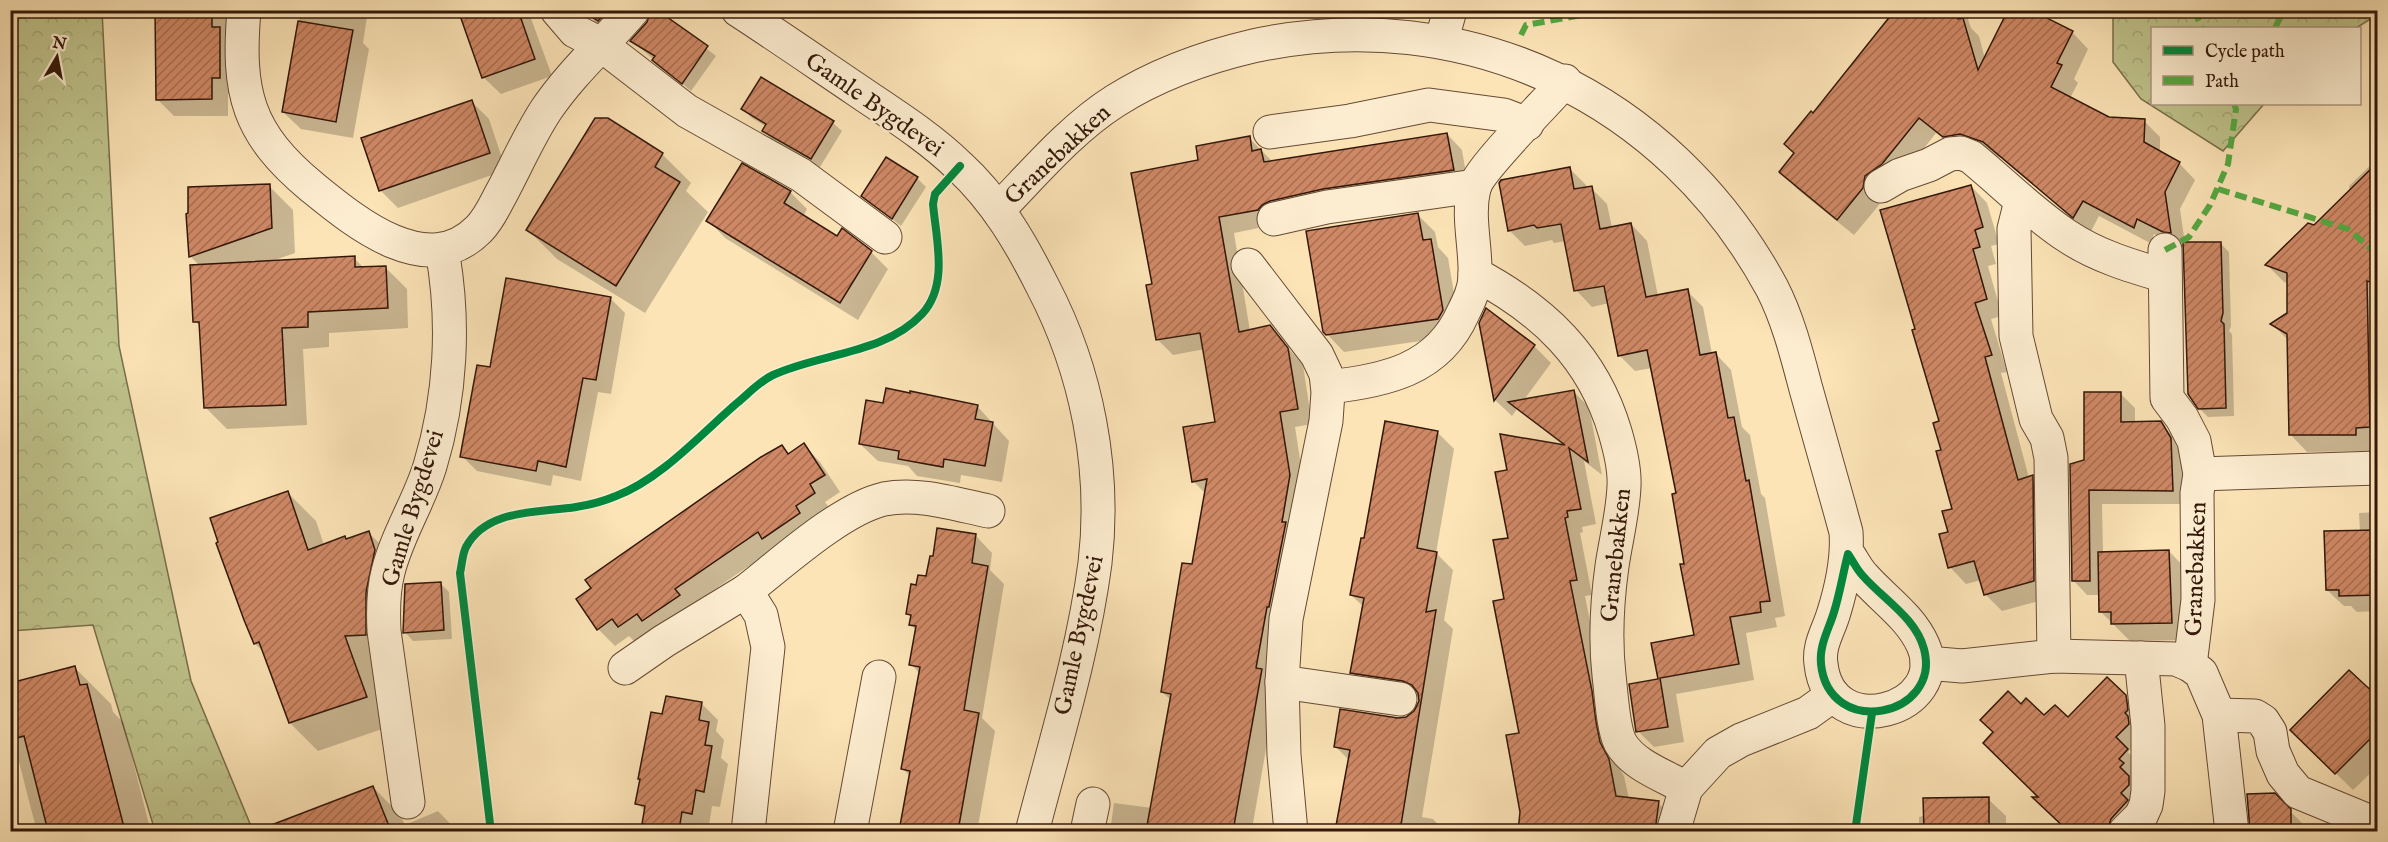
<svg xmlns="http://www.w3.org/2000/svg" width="2388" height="842" font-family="'IM FELL English',serif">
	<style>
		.forest { fill: url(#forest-crowns); stroke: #7a6e4b; stroke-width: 1.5 }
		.shadow { fill: #0003 }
		.building { fill: url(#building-hatch); stroke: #331709; stroke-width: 1.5 }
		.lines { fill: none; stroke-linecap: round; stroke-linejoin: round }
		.minor-casing { stroke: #654a34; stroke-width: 35 }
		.minor { stroke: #fdedd0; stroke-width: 33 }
		.quiet { stroke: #54a941; stroke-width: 6; stroke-dasharray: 12 6; stroke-linecap: butt }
		.cycleway-casing { stroke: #fdedd0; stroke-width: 11 }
		.cycleway { stroke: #00873e; stroke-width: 8 }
		.labels { text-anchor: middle; stroke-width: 4.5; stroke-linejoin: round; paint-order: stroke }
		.street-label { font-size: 24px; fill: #331709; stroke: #fdedd0 }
	</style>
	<defs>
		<pattern id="forest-crowns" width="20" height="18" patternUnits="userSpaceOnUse" patternTransform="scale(1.5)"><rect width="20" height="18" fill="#c0c48d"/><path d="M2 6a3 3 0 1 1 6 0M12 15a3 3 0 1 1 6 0" fill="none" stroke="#a5a878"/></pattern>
		<pattern id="building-hatch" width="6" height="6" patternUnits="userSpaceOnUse" patternTransform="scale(1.5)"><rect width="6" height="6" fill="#ce8865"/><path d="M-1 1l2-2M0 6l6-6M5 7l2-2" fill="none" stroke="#a86e51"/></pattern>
	</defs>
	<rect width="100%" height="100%" fill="#fce4b7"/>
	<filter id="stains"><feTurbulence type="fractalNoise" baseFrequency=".00333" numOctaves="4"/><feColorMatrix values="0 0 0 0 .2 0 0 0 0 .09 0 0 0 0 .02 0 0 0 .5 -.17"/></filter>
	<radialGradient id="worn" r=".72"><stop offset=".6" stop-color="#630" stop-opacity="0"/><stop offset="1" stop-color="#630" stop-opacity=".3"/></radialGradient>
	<g class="forest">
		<polygon points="11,10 102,11 119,346 191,681 253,831 155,831 93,625 11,631"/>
		<polygon points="2377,10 2377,15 2356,28 2152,28 2152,104 2264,104 2223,151 2141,99 2113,62 2113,11"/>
	</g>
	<g class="shadow">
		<polygon points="157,10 235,10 236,94 228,94 228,116 174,116 157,99"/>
		<polygon points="301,10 368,10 363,43 369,49 353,138 301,129 283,112"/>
		<polygon points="460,10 528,10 552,76 501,94 483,77"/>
		<polygon points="584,10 624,10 607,29 597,24"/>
		<polygon points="1885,10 1965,10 1971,28 1979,36 1985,59 2072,32 2088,49 2074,79 2078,83 2070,98 2109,119 2144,121 2160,137 2160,152 2179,163 2195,180 2180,209 2185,244 2220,243 2229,252 2231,326 2229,331 2232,334 2234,416 2208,417 2199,408 2184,248 2154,234 2150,243 2099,216 2090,233 2001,158 1977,150 1961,152 1936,133 1899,180 1881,193 1879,205 1854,235 1797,189 1781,172 1795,154 1813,116 1888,21"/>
		<polygon points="677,26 716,56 691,91 632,41"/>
		<polygon points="472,102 489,119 506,170 398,208 380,190"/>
		<polygon points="743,109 833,123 842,131 820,167 772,140 764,131 767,127 752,118"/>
		<polygon points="1447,134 1462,150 1468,185 1234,233 1250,331 1270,327 1303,365 1312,424 1295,427 1305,491 1277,686 1252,829 1264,832 1110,832 1114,803 1152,808 1171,700 1162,692 1193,566 1206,494 1193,481 1217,423 1205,349 1173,355 1157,339 1154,285 1200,162 1249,138 1273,162"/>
		<polygon points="662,154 691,183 686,191 708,212 645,313 557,259 528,230"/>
		<polygon points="2378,158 2378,444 2372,444 2372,451 2307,452 2290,434 2289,341 2272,324 2289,314 2289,284 2284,282 2267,265 2315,227 2350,192 2349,186"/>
		<polygon points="1570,169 1586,185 1587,189 1591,188 1607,204 1612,228 1631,224 1647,241 1658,296 1687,291 1703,307 1712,354 1715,353 1731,370 1742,427 1750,435 1761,494 1765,498 1785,616 1775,618 1777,627 1746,633 1754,680 1676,694 1684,742 1654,747 1638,731 1660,680 1653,644 1696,637 1678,494 1652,368 1635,371 1619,355 1609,303 1592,307 1576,290 1566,241 1554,243 1552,240 1525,246 1509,230"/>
		<polygon points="917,178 926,187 901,226 863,196"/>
		<polygon points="269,186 293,210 295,253 269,262 354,258 364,268 385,267 407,289 408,328 329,333 329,347 303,349 307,425 227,429 205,407 201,327 195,321 200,266 190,256"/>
		<polygon points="1971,186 1987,203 1999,244 1991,246 1996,264 1988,266 2002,316 1991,319 2007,372 2001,373 2029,478 2032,477 2049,494 2050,598 2002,611 1985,594 1981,580 1966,584 1950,567 1950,533 1954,510 1943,451 1941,422 1916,330"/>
		<polygon points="790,192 807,209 803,217 837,238 871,252 888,269 858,320 725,238 708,220"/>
		<polygon points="1418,215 1435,232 1438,247 1448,258 1460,328 1456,336 1344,352 1327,334"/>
		<polygon points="610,298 625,313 611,394 598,392 581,481 553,475 551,486 477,471 462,456 491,369"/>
		<polygon points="1480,323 1534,346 1551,363 1523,401 1573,391 1589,407 1602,475 1584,461 1596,524 1582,527 1583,532 1580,533 1592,595 1585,596 1607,708 1612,748 1618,766 1624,776 1629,799 1658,803 1674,818 1672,832 1520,832 1522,812 1521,734 1506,601 1509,539 1509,471 1564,446 1517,409 1512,416 1495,400"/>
		<polygon points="2120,393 2135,408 2135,423 2160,422 2180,444 2187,504 2102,504 2103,554 2169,551 2186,569 2188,640 2130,641 2100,611 2100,595 2087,595 2073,580 2086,461"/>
		<polygon points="884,405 977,406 1009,441 1002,482 961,475 960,483 917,476 908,466 878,461 860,444"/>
		<polygon points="1437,432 1454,449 1436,553 1453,570 1444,620 1453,629 1422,817 1433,819 1445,832 1337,832 1349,760 1335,746 1398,719 1407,718 1416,712 1420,701 1420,697 1369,690 1352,672 1364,607 1351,595 1365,540"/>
		<polygon points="804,445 820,462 840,492 825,502 831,510 636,643 629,636 615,646 598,629 782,446 790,454"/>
		<polygon points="287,492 316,521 324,545 345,538 348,540 369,533 397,561 393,621 394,725 318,751 290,723 265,653 255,644"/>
		<polygon points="2378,512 2378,611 2357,612 2351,606 2344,606 2327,590 2360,532 2359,513"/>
		<polygon points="976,536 992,553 990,570 1004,584 982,718 995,731 977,832 900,832 910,776 903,769 920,674 911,664 917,631 911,625 912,618 908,614 918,587"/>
		<polygon points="440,583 449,592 452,639 413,641 405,632"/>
		<polygon points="75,668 111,704 113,712 123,722 151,832 37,832 10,727"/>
		<polygon points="2378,678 2378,766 2353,790 2292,730 2366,689"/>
		<polygon points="2125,696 2139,710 2142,738 2128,752 2140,764 2131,773 2142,791 2127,832 2070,832 2036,799 2041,799 2021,706 2044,717 2068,719"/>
		<polygon points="701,703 718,720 716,731 724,740 721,758 728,764 720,807 712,806 708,832 652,832 644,823 646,812 637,803 664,715"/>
		<polygon points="373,787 401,816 405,825 438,811 458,832 305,832 298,816"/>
		<polygon points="2274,795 2303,824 2304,832 2252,832"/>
		<polygon points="1988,799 2006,816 2006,832 1919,832 1919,817"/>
		<polygon points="2157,828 2159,830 2212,828 2215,832 2153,832"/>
	</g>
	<g class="building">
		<polygon points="155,10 212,10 212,27 220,27 220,78 212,78 212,99 156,100"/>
		<polygon points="458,10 518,10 535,59 482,78"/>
		<polygon points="582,10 608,10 598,21"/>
		<polygon points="651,10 657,10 708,46 682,84 652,60 655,56 630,41 647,22"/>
		<polygon points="1895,10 1955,10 1958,19 1963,18 1978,70 2008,10 2031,10 2073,31 2057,63 2062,65 2051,87 2109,117 2145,119 2144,142 2180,162 2165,192 2171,233 2163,232 2137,219 2134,228 2083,201 2073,218 1983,142 1960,134 1943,137 1919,118 1882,164 1865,176 1863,188 1837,220 1779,172 1794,153 1784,144 1811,111 1813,113"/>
		<polygon points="298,21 353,30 336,122 282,112"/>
		<polygon points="761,77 834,121 811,159 762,131 766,124 741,109"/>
		<polygon points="472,100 490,153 379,191 361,138"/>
		<polygon points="595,118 608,118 663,153 655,167 680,182 616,286 526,230"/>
		<polygon points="1447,133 1454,170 1323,189 1270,201 1262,205 1258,210 1219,217 1239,332 1270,325 1288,348 1298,409 1280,412 1290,475 1282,522 1286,522 1269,607 1267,607 1256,668 1262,669 1233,831 1146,831 1171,694 1161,692 1174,611 1182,563 1192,564 1207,479 1192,482 1183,427 1215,422 1200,333 1156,340 1146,285 1152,284 1131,173 1198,160 1196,146 1250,136 1252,151 1261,149 1264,162"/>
		<polygon points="886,157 918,177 892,219 861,196"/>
		<polygon points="2378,162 2378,284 2367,281 2370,427 2356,428 2356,435 2289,435 2287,334 2270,324 2287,313 2287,273 2265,265 2308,223 2314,225"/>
		<polygon points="742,163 791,191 784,203 837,236 842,228 872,251 840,303 706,221"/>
		<polygon points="1570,167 1574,189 1592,186 1600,229 1631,223 1646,297 1688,289 1700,355 1716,352 1728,418 1734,417 1746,481 1749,480 1770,601 1760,602 1761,612 1730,617 1739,664 1660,678 1668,727 1636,732 1629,684 1658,679 1651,643 1694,635 1680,564 1684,564 1672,494 1676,493 1647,350 1618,356 1604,286 1574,291 1561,224 1537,228 1534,225 1508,231 1499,183 1501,180"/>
		<polygon points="270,184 272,228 189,257 186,214 188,213 188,187"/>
		<polygon points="1971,185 1983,227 1975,230 1980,247 1973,249 1987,299 1975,303 1992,355 1985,357 2018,480 2033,475 2034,581 1984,595 1974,561 1948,568 1939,534 1948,532 1942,511 1952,509 1936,451 1941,450 1933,423 1939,421 1912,330 1915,329 1880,210"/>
		<polygon points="1418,213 1423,240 1431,239 1443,310 1438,319 1326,335 1323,332 1306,231"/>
		<polygon points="2183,242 2221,242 2223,313 2221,321 2224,324 2226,408 2198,409 2188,394"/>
		<polygon points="355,256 355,267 386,266 388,308 308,312 308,327 282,328 286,405 204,408 199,322 193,322 190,265"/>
		<polygon points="506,278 611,297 596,380 583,378 566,467 538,461 536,471 460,457 477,365 490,367"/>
		<polygon points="1486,308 1535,345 1494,401 1479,323"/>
		<polygon points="886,388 910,393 910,391 978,405 975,419 993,422 985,466 944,459 943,467 898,459 899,451 859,444 866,400 883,403"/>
		<polygon points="1574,390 1588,462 1569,448 1581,509 1567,511 1568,517 1565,518 1577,580 1570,581 1592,691 1596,722 1600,742 1609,759 1616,796 1659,801 1655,831 1518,831 1520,812 1506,735 1519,733 1493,601 1504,599 1493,540 1508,538 1495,472 1507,470 1500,434 1565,445 1508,402"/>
		<polygon points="2084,392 2121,392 2121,422 2161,421 2171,438 2173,491 2089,490 2090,581 2072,581 2070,464 2084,460"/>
		<polygon points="1385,421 1438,431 1417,548 1437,552 1426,612 1436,610 1400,831 1335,831 1350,750 1334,747 1340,709 1398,718 1406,717 1414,711 1419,701 1418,693 1412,685 1403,681 1350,673 1364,598 1350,595 1361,538 1364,538"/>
		<polygon points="804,443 825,475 810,484 815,493 796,506 800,513 762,539 758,532 675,589 680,595 642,621 637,614 618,627 612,619 597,630 576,599 591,588 585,580 761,457 782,445 788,454"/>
		<polygon points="288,491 308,550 345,536 346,539 369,531 375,550 366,592 366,635 345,636 367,697 289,723 259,642 254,644 244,620 216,543 218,542 210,518"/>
		<polygon points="937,528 976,534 972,563 988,566 964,710 979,713 958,831 899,831 910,771 901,769 920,667 909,665 916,626 909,625 911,615 906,614 911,584 916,585 918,575 926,576 930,556 933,556"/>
		<polygon points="2378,530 2378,595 2339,596 2339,590 2326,590 2324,531"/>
		<polygon points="2169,550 2172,623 2111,624 2111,612 2099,612 2098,552"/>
		<polygon points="441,582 444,630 403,633 405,584"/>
		<polygon points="75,666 80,685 87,684 125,831 48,831 24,736 10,740 10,683"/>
		<polygon points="2349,670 2378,697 2378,731 2335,774 2290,730"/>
		<polygon points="2107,677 2126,695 2128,710 2125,713 2128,716 2129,724 2116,737 2128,749 2119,759 2124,763 2120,767 2129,776 2129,785 2121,793 2128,800 2111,819 2107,831 2068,831 2032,797 2038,797 1983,743 1993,732 1980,720 2008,691 2021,704 2026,698 2044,715 2055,705 2068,717"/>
		<polygon points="666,696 702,702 699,720 709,722 705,745 712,746 704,792 696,790 692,814 682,812 679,830 642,824 645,806 635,804 640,779 638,779 651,712 662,714"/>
		<polygon points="373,786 391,831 262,831 261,829"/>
		<polygon points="2275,793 2291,809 2291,831 2250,831 2247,794"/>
		<polygon points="1989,797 1989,831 1924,831 1923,798"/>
	</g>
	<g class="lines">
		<g class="minor-casing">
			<g id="minor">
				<path d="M244 10C237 93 247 133 312 187 355 222 427 282 479 229 489 219 495 205 501 194 516 166 529 136 546 110 571 73 604 44 633 10"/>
				<polyline points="557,10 575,31 600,44 687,111 801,175 885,237"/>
				<path d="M738 10C778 36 817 63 857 90 892 114 928 136 959 166 996 200 1021 243 1043 287 1087 371 1106 469 1095 563 1083 654 1055 743 1032 832"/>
				<polyline points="1442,39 1450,10"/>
				<polyline points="1270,132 1350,121 1429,105 1504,115 1527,124"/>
				<path d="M1881 186 1900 175 1929 165 1950 154 1961 153 1971 157C2003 183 2032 213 2067 236 2097 256 2131 266 2165 276"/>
				<polyline points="2021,201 2014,229 2016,336 2036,419 2047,438 2051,458 2054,656"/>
				<path d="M998 210C1035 172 1071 129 1115 101 1156 75 1206 57 1253 46 1465 0 1669 97 1772 288 1788 319 1797 355 1806 389 1819 436 1833 484 1846 532 1848 559 1842 586 1834 612 1829 630 1818 645 1821 664 1830 746 1951 709 1923 645 1910 616 1883 599 1863 576 1857 570 1853 561 1848 554"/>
				<polyline points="1274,219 1327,207 1475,186"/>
				<polyline points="2165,250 2167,398 2182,418 2194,441 2200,474 2197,493 2198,600 2190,665"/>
				<polyline points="1248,265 1317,355 1326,374 1328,392 1326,421 1286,619 1282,682 1400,699"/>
				<path d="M1475 274C1543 310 1593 357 1615 432 1620 449 1625 468 1624 486 1623 513 1616 539 1612 566 1607 602 1605 639 1609 675 1611 692 1613 728 1620 742 1632 765 1665 776 1686 788"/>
				<path d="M1328 387C1384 381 1438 370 1463 313 1469 301 1475 289 1475 275 1476 246 1467 217 1474 188 1479 169 1548 101 1565 81"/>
				<polyline points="2200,474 2378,468"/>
				<polyline points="1927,663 1962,666 2054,656 2176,659 2190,665 2201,673 2219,715 2232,832"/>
				<polyline points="625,668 664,641 746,591"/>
				<polyline points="1282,682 1284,755 1291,832"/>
				<polyline points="2219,715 2255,716 2263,721 2270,732 2273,751 2283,774 2298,792 2378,825"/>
				<path d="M408 802 384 631C383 611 383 591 388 572 397 535 419 502 430 466 451 397 455 321 442 250"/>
				<path d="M748 832 768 647 761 615 746 591C782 563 841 509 884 499 918 492 955 504 988 511"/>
				<polyline points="850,832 879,677"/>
				<polyline points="1087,832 1093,804"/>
				<polyline points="1673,832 1686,788 1718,753 1741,740 1808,713 1833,695"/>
				<polyline points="2125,832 2141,816 2146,805 2148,791 2148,726 2141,658"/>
			</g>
		</g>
		<use href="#minor" class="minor"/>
		<g class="quiet">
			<polyline points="2194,10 2202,28"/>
			<polyline points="2275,28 2284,10"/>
			<polyline points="1521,35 1526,25 1610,10"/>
			<polyline points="2218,189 2348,229 2375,252"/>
			<polyline points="2165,250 2189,237 2210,205 2228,164 2236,109 2234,104"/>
		</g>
		<g class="cycleway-casing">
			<g id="cycleway">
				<path d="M1848 554C1853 561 1857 570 1863 576 1883 599 1916 618 1924 649 1942 717 1829 740 1821 664 1819 645 1829 629 1834 612 1840 593 1843 573 1848 554Z"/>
				<path d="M491 832 460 573C462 565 462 555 466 547 487 508 540 513 576 507 589 505 604 501 616 496 661 479 701 434 737 403 748 394 760 381 773 375 820 353 885 354 922 314 949 285 936 239 933 204L935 194 960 166"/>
				<polyline points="1855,832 1872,713"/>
			</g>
		</g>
		<use href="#cycleway" class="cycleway"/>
	</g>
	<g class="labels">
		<g class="street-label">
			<text transform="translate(875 104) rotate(35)" y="8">Gamle Bygdevei</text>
			<text transform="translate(1057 154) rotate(-43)" y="8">Granebakken</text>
			<text transform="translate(412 508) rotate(-73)" y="8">Gamle Bygdevei</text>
			<text transform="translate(1615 555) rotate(-84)" y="8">Granebakken</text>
			<text transform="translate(2195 569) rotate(-88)" y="8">Granebakken</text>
			<text transform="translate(1078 635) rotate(-78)" y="8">Gamle Bygdevei</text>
		</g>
	</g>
	<rect width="2388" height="842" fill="none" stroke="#fce4b7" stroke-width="36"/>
	<rect x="12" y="12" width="2364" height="818" fill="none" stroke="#331709" stroke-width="3"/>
	<rect x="18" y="18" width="2352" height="806" fill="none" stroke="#331709" stroke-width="1.5"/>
	<rect x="2151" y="27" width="210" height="78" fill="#fdedd0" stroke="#ac9780" stroke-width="1.5"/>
	<rect x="2163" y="46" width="30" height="9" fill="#00873e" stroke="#ac9780" stroke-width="1.5"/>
	<text x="2205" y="57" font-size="18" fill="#331709">Cycle path</text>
	<rect x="2163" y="76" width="30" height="9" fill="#54a941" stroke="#ac9780" stroke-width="1.5"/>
	<text x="2205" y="87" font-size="18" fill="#331709">Path</text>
	<g transform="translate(57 57) rotate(10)" stroke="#fdedd0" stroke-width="4.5" paint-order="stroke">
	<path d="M0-4.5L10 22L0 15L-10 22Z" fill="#331709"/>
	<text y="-9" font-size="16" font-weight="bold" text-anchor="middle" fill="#331709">N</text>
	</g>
	<rect width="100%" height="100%" filter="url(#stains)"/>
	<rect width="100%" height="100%" fill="url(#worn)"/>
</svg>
